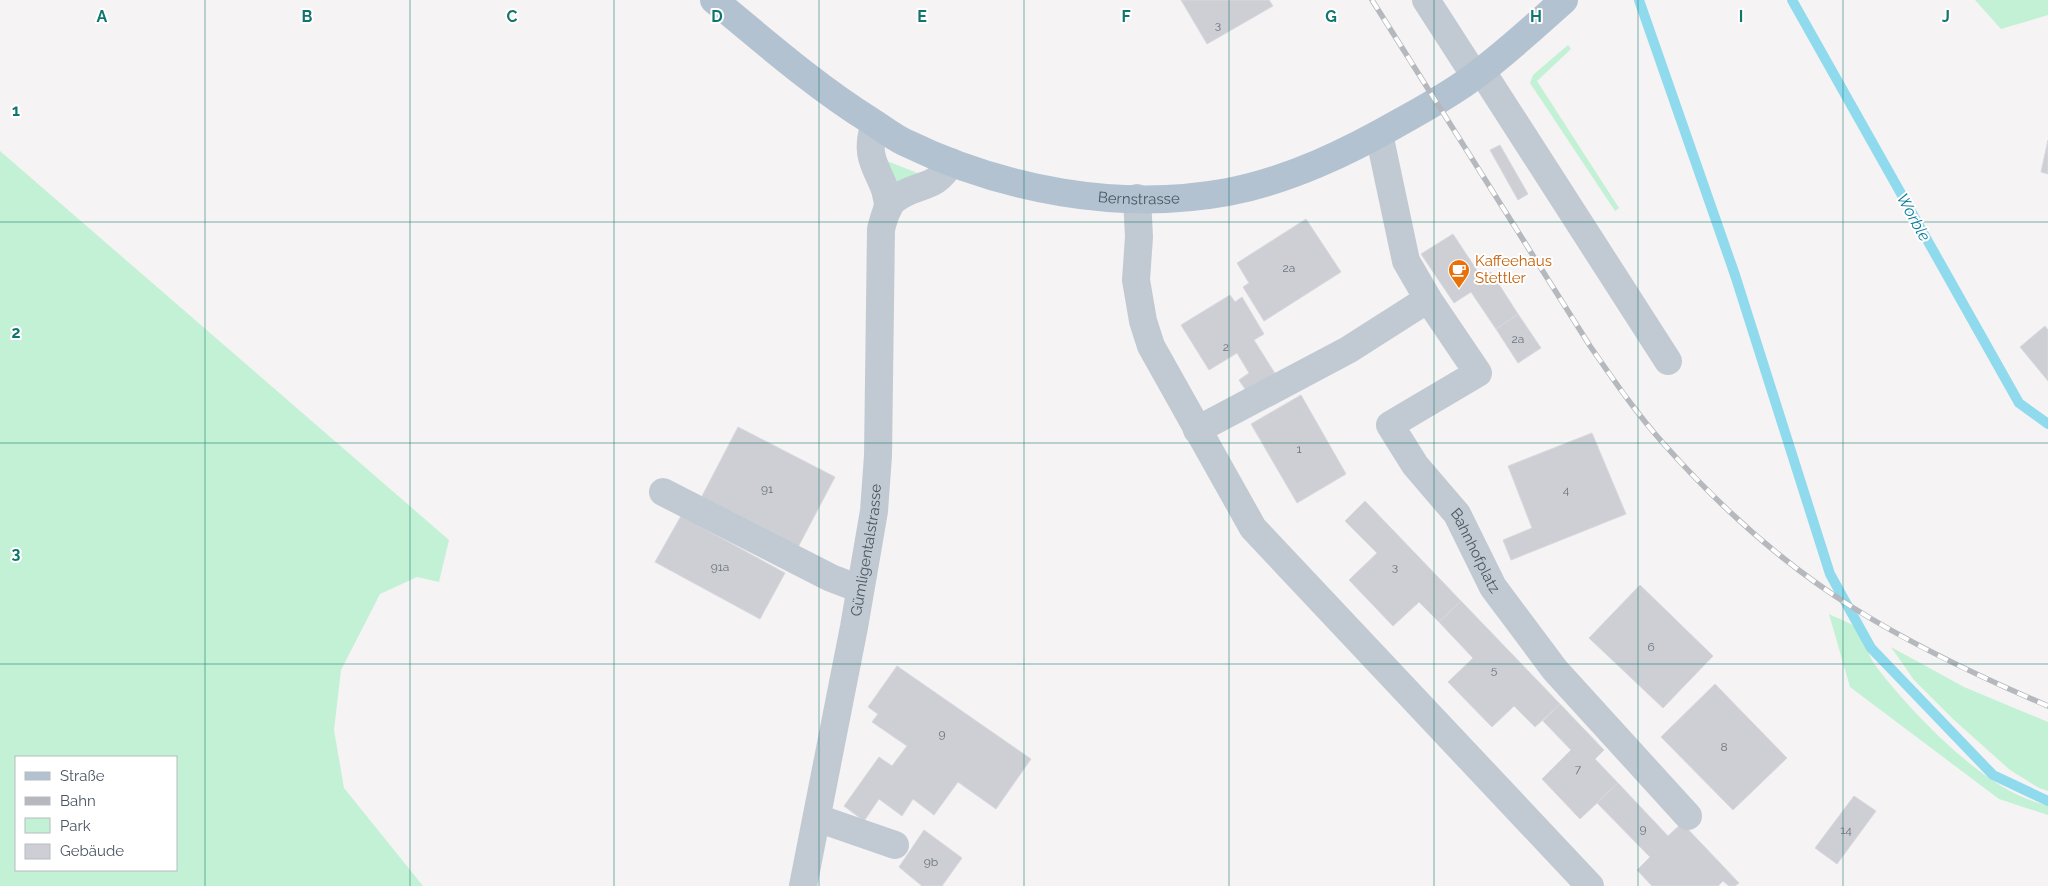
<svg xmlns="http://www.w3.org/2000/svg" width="2048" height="886" font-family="Raleway,sans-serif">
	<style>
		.green { fill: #c3f1d5; fill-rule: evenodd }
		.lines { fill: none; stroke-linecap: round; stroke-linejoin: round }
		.stream { stroke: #90daee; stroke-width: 10 }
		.building { fill: #cdcfd5; stroke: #d7d9de }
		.minor { stroke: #c1cad2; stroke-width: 28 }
		.major { stroke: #b3c2d1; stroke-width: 28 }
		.rail-casing { stroke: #b5b8bd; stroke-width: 5.5 }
		.rail { stroke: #fff; stroke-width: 4; stroke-dasharray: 11; stroke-linecap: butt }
		.grid { fill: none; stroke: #0f766e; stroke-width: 1; stroke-opacity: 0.55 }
		.labels { text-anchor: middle; stroke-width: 4; stroke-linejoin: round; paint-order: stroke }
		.number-label { font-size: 12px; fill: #6b747e }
		.street-label { font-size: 15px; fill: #4a5661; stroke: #fff }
		.food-label { font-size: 15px; fill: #c56008; stroke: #fff; text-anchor: start }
		.water-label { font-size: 16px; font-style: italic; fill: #0c7c9b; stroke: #fff }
		.grid-label { font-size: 16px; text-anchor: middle; font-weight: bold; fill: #0f766e; stroke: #fff; stroke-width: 4; stroke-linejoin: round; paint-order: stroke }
	</style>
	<rect width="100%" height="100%" fill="#f5f3f3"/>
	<g class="green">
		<polygon points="1975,0 2048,0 2048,15 2001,29"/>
		<polygon points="1568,45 1571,49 1537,81 1619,208 1615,211 1530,83 1533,75"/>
		<path d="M0 151 449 540 439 582 417 577 380 594 341 670 334 730 344 788 423 886H0ZM16 757H176V870H16Z"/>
		<polygon points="882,159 920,174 891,197"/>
		<path d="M1829 614C1836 618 1850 622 1856 628 1865 640 1868 657 1878 669 1913 714 1990 796 2048 805V815L1999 799 1850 687Z"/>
		<polygon points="1891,647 1964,687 2048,722 2048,791 2039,788 2010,770 1953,719 1914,680"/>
	</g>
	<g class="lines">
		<g class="stream">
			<polyline points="1639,0 1735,275 1830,574 1871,648 1993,775 2048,801"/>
			<polyline points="1792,0 2019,403 2048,424"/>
		</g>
	</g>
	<g class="building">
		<polygon points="1181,0 1269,0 1273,6 1207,44"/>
		<polygon points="2048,140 2048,174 2041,172"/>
		<polygon points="1500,145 1528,194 1518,200 1490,150"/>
		<polygon points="1306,219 1341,272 1264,321 1243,287 1249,283 1237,263"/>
		<polygon points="1453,234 1482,278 1491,272 1518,314 1496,329 1471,292 1454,303 1421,254"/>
		<polygon points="1230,295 1235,302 1242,297 1264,334 1254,340 1276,375 1247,392 1239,380 1249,373 1237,353 1209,370 1181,325"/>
		<polygon points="1518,314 1541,348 1518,363 1496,329"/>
		<polygon points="2045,326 2048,330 2048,381 2020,347"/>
		<polygon points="1301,395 1346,474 1297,503 1251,424"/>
		<polygon points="738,427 835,477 796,551 700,500"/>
		<polygon points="1592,433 1626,514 1511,560 1503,540 1532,528 1508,466"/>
		<polygon points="1365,501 1461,601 1439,622 1419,602 1393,626 1349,580 1377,553 1345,521"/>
		<polygon points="681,516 785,573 760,619 655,562"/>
		<polygon points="1640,585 1713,656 1663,708 1589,638"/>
		<polygon points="1461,601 1560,704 1535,727 1514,706 1492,727 1448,682 1473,658 1439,622"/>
		<polygon points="897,666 1031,759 996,809 958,782 934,815 913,799 902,816 879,799 864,821 844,806 879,757 892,766 907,746 872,722 878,714 868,707"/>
		<polygon points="1715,684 1787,758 1733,810 1661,737"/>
		<polygon points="1560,704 1604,750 1595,759 1618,783 1580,819 1542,779 1571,750 1543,721"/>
		<polygon points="1618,783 1668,836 1682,823 1739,883 1735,886 1729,886 1723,881 1718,886 1652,886 1637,870 1650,857 1597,803"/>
		<polygon points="1854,796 1876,811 1837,864 1815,848"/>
		<polygon points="924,830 962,858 942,886 922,886 899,867"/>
	</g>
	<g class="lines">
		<g class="minor">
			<polyline points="1426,0 1475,76"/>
			<polyline points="1481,70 1668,361"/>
			<path d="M875 124C860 165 888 174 888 209"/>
			<path id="s1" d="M1379 134 1406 261 1428 299 1478 373 1390 425 1415 465 1457 514 1493 587 1555 670 1688 816"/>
			<polyline points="1137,198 1139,237 1136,280 1143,321 1151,346 1253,528 1590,886"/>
			<polyline points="1197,430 1348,350 1428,299"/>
			<polyline points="663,492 831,578 860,589"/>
			<polyline points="817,818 895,845"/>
			<path id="s2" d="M803 886 854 627 874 511 878 456 881 229C884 219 886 207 894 200 917 181 934 193 951 162"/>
		</g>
		<path class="major" id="s3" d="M714 0C765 42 815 86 871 121 882 128 892 136 904 142 1003 190 1119 212 1228 192 1290 180 1348 152 1402 121 1427 107 1453 93 1476 75 1507 52 1535 26 1564 0"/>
		<g class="rail-casing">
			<path id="rail" d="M1372 0 1590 346C1613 379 1636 413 1663 443 1718 505 1782 563 1852 607 1914 646 1980 677 2048 706"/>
		</g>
		<use href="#rail" class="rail"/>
	</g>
	<path class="grid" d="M205 0V886M410 0V886M614 0V886M819 0V886M1024 0V886M1229 0V886M1434 0V886M1638 0V886M1843 0V886M0 222H2048M0 443H2048M0 664H2048"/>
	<defs>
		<g id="cafe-pin" transform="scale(1.125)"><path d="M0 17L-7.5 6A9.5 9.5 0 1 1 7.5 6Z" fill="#e8710a" stroke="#fff"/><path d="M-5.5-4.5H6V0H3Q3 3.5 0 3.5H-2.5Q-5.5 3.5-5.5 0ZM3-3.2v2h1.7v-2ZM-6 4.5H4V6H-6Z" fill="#fff"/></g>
	</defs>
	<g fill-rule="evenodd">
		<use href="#cafe-pin" x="1459" y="270"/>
	</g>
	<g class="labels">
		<g class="number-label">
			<text x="1218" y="29">3</text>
			<text x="1289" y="272">2a</text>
			<text x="1518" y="343">2a</text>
			<text x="1226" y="351">2</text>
			<text x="1299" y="453">1</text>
			<text x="767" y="493">91</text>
			<text x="1566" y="494">4</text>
			<text x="720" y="571">91a</text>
			<text x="1395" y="571">3</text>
			<text x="1651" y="651">6</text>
			<text x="1494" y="674">5</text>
			<text x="942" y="738">9</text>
			<text x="1724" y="751">8</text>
			<text x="1578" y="773">7</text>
			<text x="1643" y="833">9</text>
			<text x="1846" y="834">14</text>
			<text x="931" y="866">9b</text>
		</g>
		<g class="street-label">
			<text dy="5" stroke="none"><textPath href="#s3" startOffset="481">Bernstrasse</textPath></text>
			<text dy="5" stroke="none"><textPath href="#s2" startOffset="342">Gümligentalstrasse</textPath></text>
			<text dy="5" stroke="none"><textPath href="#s1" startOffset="518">Bahnhofplatz</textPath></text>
		</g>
		<g class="food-label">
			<text x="1475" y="266">Kaffeehaus<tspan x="1475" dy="17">Stettler</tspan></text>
		</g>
		<g class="water-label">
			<text transform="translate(1914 217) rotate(61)" y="6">Worble</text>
		</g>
	</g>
	<g class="grid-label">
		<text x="102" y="22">A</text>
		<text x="307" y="22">B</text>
		<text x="512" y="22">C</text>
		<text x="717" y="22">D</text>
		<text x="922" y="22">E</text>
		<text x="1126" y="22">F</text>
		<text x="1331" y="22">G</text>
		<text x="1536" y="22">H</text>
		<text x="1741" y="22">I</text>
		<text x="1946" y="22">J</text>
		<text x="16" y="116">1</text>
		<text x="16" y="338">2</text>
		<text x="16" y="559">3</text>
	</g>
	<rect x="15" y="756" width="162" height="115" fill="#ffffff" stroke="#b7bbc0"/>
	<rect x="25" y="772" width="25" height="8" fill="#b3c2d1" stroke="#b7bbc0"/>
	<text x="60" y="781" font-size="15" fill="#4a5661">Straße</text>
	<rect x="25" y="797" width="25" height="8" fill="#b5b8bd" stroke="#b7bbc0"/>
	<text x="60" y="806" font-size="15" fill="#4a5661">Bahn</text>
	<rect x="25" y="818" width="25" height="15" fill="#c3f1d5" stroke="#b7bbc0"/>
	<text x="60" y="831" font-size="15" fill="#4a5661">Park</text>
	<rect x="25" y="844" width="25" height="15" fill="#cdcfd5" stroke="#b7bbc0"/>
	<text x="60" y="856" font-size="15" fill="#4a5661">Gebäude</text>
</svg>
